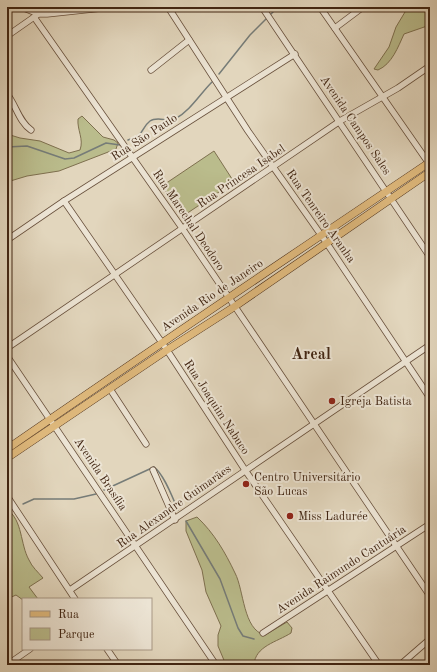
<svg xmlns="http://www.w3.org/2000/svg" width="437" height="672" font-family="'Old Standard TT',serif">
	<style>
		.green { fill: #babc8c; stroke: #7e704f }
		.lines { fill: none; stroke-linecap: round; stroke-linejoin: round }
		.stream { stroke: #767c78; stroke-width: 1.5 }
		.minor-casing { stroke: #69513d; stroke-width: 7 }
		.major-casing { stroke: #412512; stroke-width: 8 }
		.minor { stroke: #ece4d4; stroke-width: 5.5 }
		.major { stroke: #e1bb7e; stroke-width: 7 }
		.poi-dot { fill: #8f2418; stroke: #ece4d4; stroke-width: 1.5 }
		.labels { text-anchor: middle; stroke-width: 4; stroke-linejoin: round; paint-order: stroke }
		.street-label { font-size: 12px; fill: #412512; stroke: #ece4d4 }
		.poi-label { font-size: 12px; fill: #412512; stroke: #ece4d4; text-anchor: start }
		.district-label { font-size: 16px; font-weight: bold; fill: #412512; stroke: #ece4d4 }
	</style>
	<rect width="100%" height="100%" fill="#e2d6bd"/>
	<filter id="stains"><feTurbulence type="fractalNoise" baseFrequency=".005" numOctaves="4"/><feColorMatrix values="0 0 0 0 .2 0 0 0 0 .09 0 0 0 0 .02 0 0 0 .5 -.17"/></filter>
	<radialGradient id="worn" r=".72"><stop offset=".6" stop-color="#630" stop-opacity="0"/><stop offset="1" stop-color="#630" stop-opacity=".3"/></radialGradient>
	<g class="green">
		<path d="M408 7H430V25L404 34C398 47 392 64 378 70L374 69 389 47 396 27Z"/>
		<path d="M82 116 103 137 114 140 118 143 116 149 59 171 27 176 7 182V134L20 138 40 141 69 153 80 150C84 139 77 130 78 119Z"/>
		<polygon points="214,151 234,182 183,216 162,186"/>
		<path d="M7 509C23 521 20 544 29 560 32 567 38 572 43 578L29 587 38 599 23 600 16 595 7 599Z"/>
		<path d="M197 517C214 533 225 552 235 573 244 590 243 630 265 635L287 622 292 628 291 633C277 642 255 646 254 665H226L218 646V635L221 626 206 592 202 570 186 531V521Z"/>
	</g>
	<g class="lines">
		<g class="stream">
			<polyline points="270,15 278,7"/>
			<polyline points="219,74 250,35 267,18"/>
			<path d="M128 140C146 134 140 129 150 121 157 116 167 122 175 119 190 111 200 94 212 82"/>
			<polyline points="7,147 27,146 65,159 74,158 106,143 120,145"/>
			<path d="M104 490 154 467C164 474 173 499 178 510"/>
			<polyline points="23,504 34,499 74,499 96,494"/>
			<polyline points="7,515 9,514"/>
			<polyline points="186,521 220,579 238,628 243,636 254,639"/>
		</g>
		<g class="minor-casing">
			<g id="minor">
				<polyline points="21,7 39,14 47,14 112,7"/>
				<polyline points="168,7 248,131 326,242 430,398"/>
				<polyline points="262,7 430,257"/>
				<polyline points="320,7 430,165"/>
				<polyline points="34,17 182,228 430,596"/>
				<polyline points="335,28 363,7"/>
				<polyline points="7,36 37,15"/>
				<polyline points="151,70 189,40"/>
				<path d="M7 94C16 105 19 122 31 130"/>
				<polyline points="64,201 167,350 245,470 379,665"/>
				<polyline points="7,240 64,201 295,54"/>
				<polyline points="7,348 340,121 398,88 430,66"/>
				<polyline points="7,356 216,665"/>
				<polyline points="110,389 146,444"/>
				<polyline points="153,470 175,520"/>
				<polyline points="7,496 75,599"/>
				<polyline points="70,590 430,345"/>
				<polyline points="263,633 430,524"/>
				<polyline points="107,649 118,665"/>
				<polyline points="7,665 30,649"/>
				<polyline points="400,665 430,639"/>
			</g>
		</g>
		<g class="major-casing">
			<g id="major">
				<path d="M7 449C147 352 289 257 430 162"/>
				<polyline points="7,458 167,350 234,307 430,172"/>
			</g>
		</g>
		<use href="#minor" class="minor"/>
		<use href="#major" class="major"/>
	</g>
	<g class="poi-dot">
		<circle cx="332" cy="401" r="4"/>
		<circle cx="246" cy="484" r="4"/>
		<circle cx="290" cy="516" r="4"/>
	</g>
	<g class="labels">
		<g class="street-label">
			<text transform="translate(356 125) rotate(56)" y="4">Avenida Campos Sales</text>
			<text transform="translate(144 137) rotate(-33)" y="4">Rua São Paulo</text>
			<text transform="translate(241 176) rotate(-34)" y="4">Rua Princesa Isabel</text>
			<text transform="translate(321 216) rotate(55)" y="4">Rua Tenreiro Aranha</text>
			<text transform="translate(189 220) rotate(56)" y="4">Rua Marechal Deodoro</text>
			<text transform="translate(212 295) rotate(-34)" y="4">Avenida Rio de Janeiro</text>
			<text transform="translate(217 407) rotate(57)" y="4">Rua Joaquim Nabuco</text>
			<text transform="translate(101 474) rotate(56)" y="4">Avenida Brasília</text>
			<text transform="translate(174 506) rotate(-35)" y="4">Rua Alexandre Guimarães</text>
			<text transform="translate(341 569) rotate(-33)" y="4">Avenida Raimundo Cantuária</text>
		</g>
		<g class="poi-label">
			<text x="340" y="405">Igreja Batista</text>
			<text x="254" y="481">Centro Universitário<tspan x="254" dy="14">São Lucas</tspan></text>
			<text x="298" y="520">Miss Ladurée</text>
		</g>
		<g class="district-label">
			<text x="311" y="359">Areal</text>
		</g>
	</g>
	<rect width="437" height="672" fill="none" stroke="#e2d6bd" stroke-width="24"/>
	<rect x="8" y="8" width="421" height="656" fill="none" stroke="#412512" stroke-width="2"/>
	<rect x="12" y="12" width="413" height="648" fill="none" stroke="#412512"/>
	<rect x="22" y="598" width="130" height="52" fill="#ece4d4" stroke="#a89886"/>
	<rect x="30" y="611" width="20" height="6" fill="#e1bb7e" stroke="#a89886"/>
	<text x="58" y="618" font-size="12" fill="#412512">Rua</text>
	<rect x="30" y="628" width="20" height="12" fill="#babc8c" stroke="#a89886"/>
	<text x="58" y="638" font-size="12" fill="#412512">Parque</text>
	<rect width="100%" height="100%" filter="url(#stains)"/>
	<rect width="100%" height="100%" fill="url(#worn)"/>
</svg>
